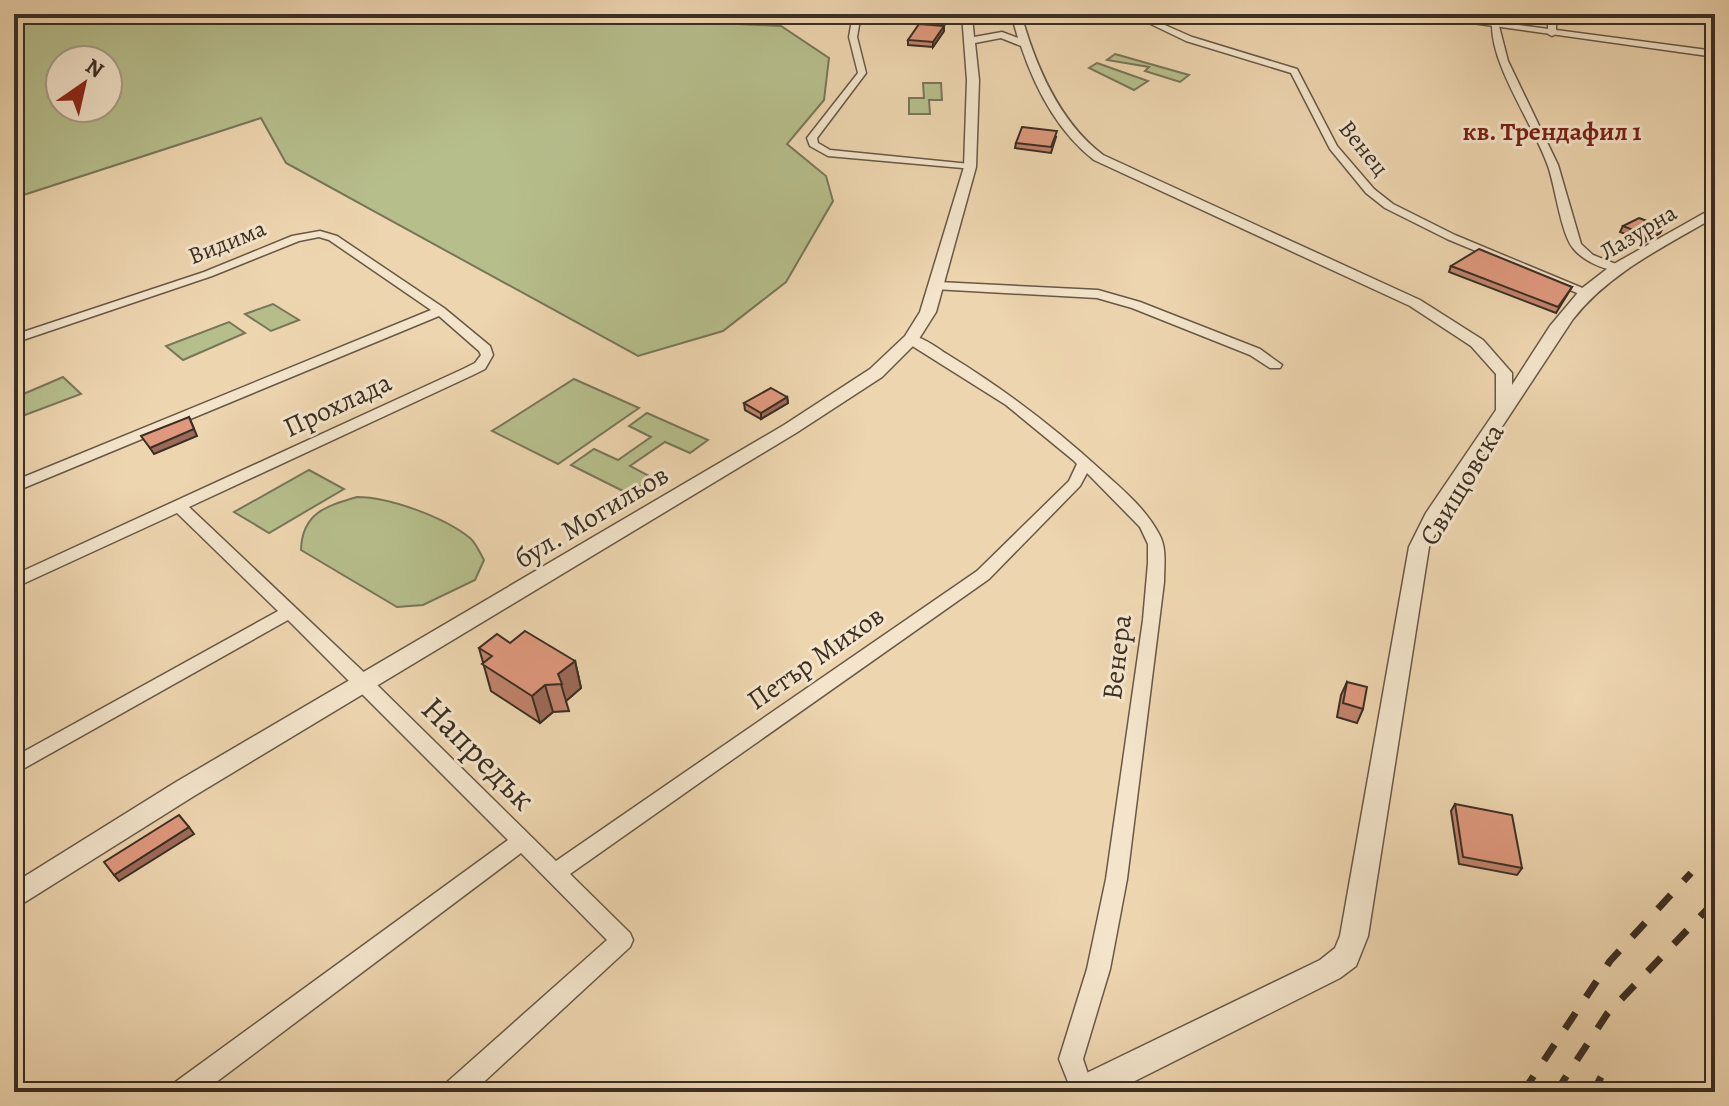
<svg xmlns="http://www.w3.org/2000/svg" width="1729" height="1106" font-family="Alegreya,serif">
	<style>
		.green { fill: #b6be8c; stroke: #787658; stroke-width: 2; fill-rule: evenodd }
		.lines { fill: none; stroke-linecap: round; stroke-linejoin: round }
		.minor-casing { stroke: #685846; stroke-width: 3 }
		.tertiary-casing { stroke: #685846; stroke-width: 3 }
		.minor { fill: #f3e4cb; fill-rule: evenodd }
		.tertiary { fill: #f3e4cb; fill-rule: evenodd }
		.rail { stroke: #3b2e23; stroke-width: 7; stroke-dasharray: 19 19; stroke-linecap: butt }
		.wall { fill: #c0836c; stroke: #3b2e23; stroke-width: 2 }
		.shaded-wall { fill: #9c6a58; stroke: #3b2e23; stroke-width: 2 }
		.building { fill: #df987d; stroke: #3b2e23; stroke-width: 2 }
		.labels { text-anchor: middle; stroke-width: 6; stroke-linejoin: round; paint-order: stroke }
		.far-street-label { font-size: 24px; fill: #3b2e23; stroke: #f3e4cb }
		.far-neighbourhood-label { font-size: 26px; font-weight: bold; fill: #7a1f14; stroke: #f3e4cb }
		.street-label { font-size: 28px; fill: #3b2e23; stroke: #f3e4cb }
		.near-street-label { font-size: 34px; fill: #3b2e23; stroke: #f3e4cb }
	</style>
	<rect width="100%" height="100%" fill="#edd5af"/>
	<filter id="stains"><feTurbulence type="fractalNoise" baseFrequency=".0025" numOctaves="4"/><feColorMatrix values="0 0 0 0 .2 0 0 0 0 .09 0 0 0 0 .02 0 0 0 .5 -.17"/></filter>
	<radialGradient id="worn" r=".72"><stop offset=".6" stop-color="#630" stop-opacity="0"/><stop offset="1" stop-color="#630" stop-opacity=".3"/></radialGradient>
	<g class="green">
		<path d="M14 14H619L651 20 781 26 829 58 824 100 787 144 826 176 833 201 786 282 723 331 638 356 286 163 261 118 14 198ZM60 60H108V108H60Z"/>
		<polygon points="1115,54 1189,75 1180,82 1145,71 1149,67 1107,60"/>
		<polygon points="1097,63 1148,81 1134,90 1089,68"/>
		<polygon points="923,83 941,83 942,100 929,100 930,114 909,114 909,98 924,98"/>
		<polygon points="273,304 299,320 271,331 245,314"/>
		<polygon points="229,322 245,333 183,360 166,346"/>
		<polygon points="63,377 81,394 25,415 14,398"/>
		<polygon points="574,379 639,408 558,464 492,431"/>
		<polygon points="647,413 708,440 690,453 665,442 630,466 653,478 629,494 571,465 594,449 618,460 651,437 629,426"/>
		<polygon points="309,470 344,489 269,533 234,512"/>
		<path d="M357 497C389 497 444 517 470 538 476 543 480 553 484 560L475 580 423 605 397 607 301 550C302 513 326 506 357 497Z"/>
	</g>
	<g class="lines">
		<g class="minor-casing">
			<g id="minor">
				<polygon points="853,14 861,14 857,37 866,73 817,138 818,143 830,150 970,164 975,167 974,169 828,156 810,146 807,138 858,73 849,37"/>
				<polygon points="1130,14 1140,14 1192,37 1297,69 1337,146 1374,189 1393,204 1455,235 1592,292 1590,295 1582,295 1447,239 1385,208 1366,193 1330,149 1291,73 1186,41"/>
				<polygon points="1548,14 1556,14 1556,34 1552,36 1548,34"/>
				<path d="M1492 24 1499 26 1508 61 1558 165 1581 244 1593 255 1621 266V270C1606 272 1582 260 1573 248 1561 234 1555 185 1548 166 1534 125 1491 66 1492 24Z"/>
				<path d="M320 231 337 236 444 308 490 346 493 355 485 369 473 375 189 507 370 678 556 861 977 571 1069 481 1077 464 1073 460 1006 405 906 342V336C921 334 938 349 950 356 1004 389 1055 428 1102 471 1123 490 1145 508 1159 534 1167 548 1164 566 1164 582L1127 879 1110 969 1083 1059 1094 1092H1072L1059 1059 1087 969 1106 879 1143 620 1148 563V544L1140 527 1087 473 1080 486 989 579 570 874 630 933 633 940 630 947 473 1092H443L446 1083 607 940 521 853 203 1092H171L174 1083 508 840 288 620 14 774V757L278 611 177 513 14 588V575L463 369 475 363 481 355 479 351 439 316 14 492V481L431 310 329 240 319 237 299 241 212 276 14 343V335L204 272 292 236Z"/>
				<polygon points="938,282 1098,290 1140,302 1260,349 1282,365 1280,368 1270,368 1250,355 1132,308 1097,298 934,289 934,283"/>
			</g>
		</g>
		<g class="tertiary-casing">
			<g id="tertiary">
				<path d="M962 14H1021C1035 64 1058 121 1103 155L1420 300 1483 340 1512 373V385L1550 326 1581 289 1612 265 1715 207V217C1664 247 1610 272 1573 319L1445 513 1429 547 1368 936 1356 966 1340 978 1113 1092H1066L1070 1081 1320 960 1335 948 1340 936 1409 547 1426 513 1496 410V374L1471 346 1410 306 1094 160C1058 132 1035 88 1021 46L1001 38 975 43 979 80 976 167 936 312 917 342 882 377 796 433 194 796 14 909V883L176 782 784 425 870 369 905 336 920 312 964 167 967 80ZM972 17 992 20 1012 17 1018 38 1002 32 974 37Z"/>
				<polygon points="1408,14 1435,14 1715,51 1715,57"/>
			</g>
		</g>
		<use href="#minor" class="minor"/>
		<use href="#tertiary" class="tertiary"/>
		<g class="rail">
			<polyline points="1523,1092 1610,961 1691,873"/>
			<polyline points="1556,1092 1607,1014 1715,901"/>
			<polyline points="1593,1092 1601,1077"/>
		</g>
	</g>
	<g class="wall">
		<polygon points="944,26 944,31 933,47 908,45 908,40"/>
		<polygon points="1056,137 1051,153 1015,148 1016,143"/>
		<polygon points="1623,226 1663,227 1660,233 1645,242 1620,232"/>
		<polygon points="1451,266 1572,287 1556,313 1449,272"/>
		<polygon points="787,397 788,403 761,419 745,410 744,403"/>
		<polygon points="510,643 575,661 581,688 566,701 569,711 553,712 540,723 491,691 479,648"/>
		<polygon points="1347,682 1363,709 1357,723 1337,717 1341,695"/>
		<polygon points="1455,804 1522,868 1517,875 1459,864 1451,811"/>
	</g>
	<g class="shaded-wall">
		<polygon points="944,26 944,31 933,47 933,42"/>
		<polygon points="1663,227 1660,233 1645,242 1647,236"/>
		<polygon points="787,397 788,403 761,419 761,413"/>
		<polygon points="189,417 197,436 154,454 150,448"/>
		<polygon points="575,661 581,688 566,701 558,674"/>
		<polygon points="545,685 553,712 540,723 532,696"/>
		<polygon points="189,827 194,834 119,881 114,875"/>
	</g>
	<g class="building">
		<polygon points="919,24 944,26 933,42 908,40"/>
		<polygon points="1022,127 1057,131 1051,147 1016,143"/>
		<polygon points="1639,218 1663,227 1647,236 1623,226"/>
		<polygon points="1479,249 1572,287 1558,307 1451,266"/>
		<polygon points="771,388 787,397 761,413 744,403"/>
		<polygon points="189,417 194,429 150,448 141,436"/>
		<polygon points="525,631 575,661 558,674 562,684 545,685 532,696 482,664 492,656 479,648 497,634 510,643"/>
		<polygon points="1347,682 1367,687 1363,709 1343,703"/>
		<polygon points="1455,804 1512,815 1522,868 1463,857"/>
		<polygon points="179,815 189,827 114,875 104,862"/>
	</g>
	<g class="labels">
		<g class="far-street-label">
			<text transform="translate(1364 148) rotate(51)" y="8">Венец</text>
			<text transform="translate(1638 232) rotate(-31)" y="8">Лазурна</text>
			<text transform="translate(227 242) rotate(-22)" y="8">Видима</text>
		</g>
		<g class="far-neighbourhood-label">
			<text x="1552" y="140">кв. Трендафил 1</text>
		</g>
		<g class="street-label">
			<text transform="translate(337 404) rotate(-25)" y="10">Прохлада</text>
			<text transform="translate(1461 484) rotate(-59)" y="10">Свищовска</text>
			<text transform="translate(591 516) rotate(-31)" y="10">бул. Могильов</text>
			<text transform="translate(815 657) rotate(-35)" y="10">Петър Михов</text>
			<text transform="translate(1116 657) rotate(-83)" y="10">Венера</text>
		</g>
		<g class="near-street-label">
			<text transform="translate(479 753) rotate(45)" y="12">Напредък</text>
		</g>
	</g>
	<rect width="1729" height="1106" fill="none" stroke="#edd5af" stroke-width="48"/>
	<rect x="16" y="16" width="1697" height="1074" fill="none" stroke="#3b2e23" stroke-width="4"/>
	<rect x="24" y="24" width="1681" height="1058" fill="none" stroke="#3b2e23" stroke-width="2"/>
	<g transform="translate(84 84) rotate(34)"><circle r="38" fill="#f3e4cb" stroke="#a99b88" stroke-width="2"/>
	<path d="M0-6L14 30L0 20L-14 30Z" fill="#8f2418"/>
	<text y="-12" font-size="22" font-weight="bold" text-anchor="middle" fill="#3b2e23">N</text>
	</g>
	<rect width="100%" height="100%" filter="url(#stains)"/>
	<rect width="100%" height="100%" fill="url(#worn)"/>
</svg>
